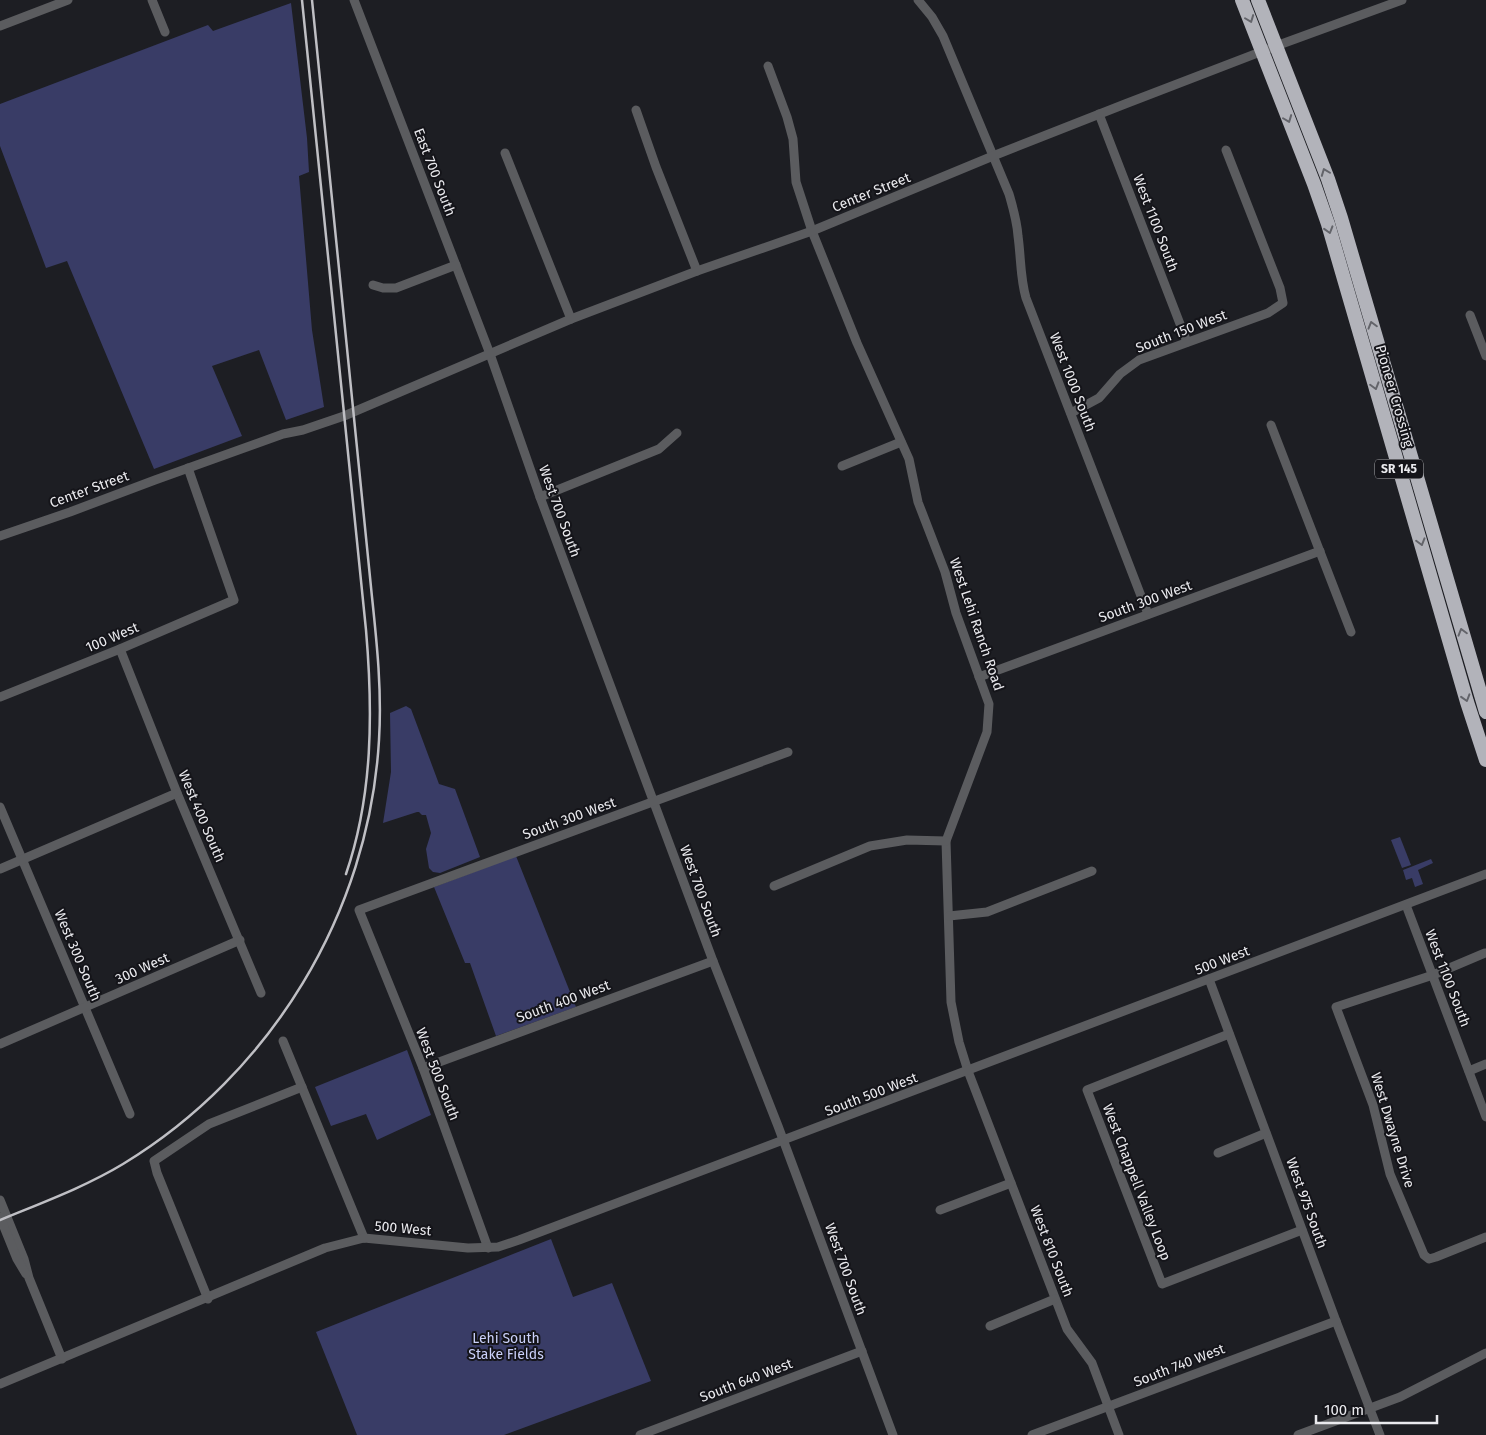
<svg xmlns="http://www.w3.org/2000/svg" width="1486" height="1435" font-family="'Fira Sans',sans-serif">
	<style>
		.green { fill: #393c66 }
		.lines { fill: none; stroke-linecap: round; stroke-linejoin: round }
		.minor { stroke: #5b5c5f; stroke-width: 9 }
		.highway { stroke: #b2b3ba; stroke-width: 14 }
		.rail { stroke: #bfbfc4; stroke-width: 2.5 }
		.oneway { stroke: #63646a }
		.labels { text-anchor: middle; stroke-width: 4; stroke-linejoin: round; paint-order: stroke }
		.shield { fill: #141419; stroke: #aaaaae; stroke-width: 1 }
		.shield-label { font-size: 12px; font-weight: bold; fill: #eaeaee }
		.street-label { font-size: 14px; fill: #eaeaee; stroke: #141419 }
		.park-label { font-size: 14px; fill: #cbd1fa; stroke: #141419 }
	</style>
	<rect width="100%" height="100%" fill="#1d1e23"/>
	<g class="green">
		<polygon points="291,3 307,138 309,172 299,176 312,330 324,407 286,420 259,350 212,366 242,436 154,469 67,261 46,268 0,146 0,104 208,25 213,31"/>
		<polygon points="406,706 411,709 439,784 455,789 480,857 440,873 433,872 429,868 426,849 431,833 426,815 422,815 419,812 417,812 383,823 391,772 390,713"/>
		<polygon points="1400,837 1411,865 1402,868 1391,840"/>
		<polygon points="516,856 576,1007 496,1036 470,963 465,963 434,887"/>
		<polygon points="1431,859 1433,863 1418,870 1423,884 1415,887 1412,878 1406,880 1403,870"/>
		<polygon points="407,1050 431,1115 377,1140 366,1114 331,1126 315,1087"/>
		<polygon points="551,1239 573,1297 612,1283 651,1381 504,1435 357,1435 316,1332"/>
	</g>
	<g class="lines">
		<g class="minor">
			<polyline points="152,0 165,32"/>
			<polyline points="354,0 490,354 540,497 713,961 778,1126 893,1435"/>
			<path d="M918 0 932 17 943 36 1009 194C1013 208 1017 221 1018 236 1021 257 1020 277 1026 298L1148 614"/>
			<polyline points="0,26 68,0"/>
			<polyline points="768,66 787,117 793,139 796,182 812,231 857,343 909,459 918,502 945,572 956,613 989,704 987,732 946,841 951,1002 959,1042 968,1071 1067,1329 1092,1363 1119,1435"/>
			<polyline points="636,110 656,167 697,271"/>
			<polyline points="1099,114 1187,342"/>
			<polyline points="505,153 571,319"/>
			<polyline points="373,285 383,288 396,288 456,265"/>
			<polyline points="1470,315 1486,356"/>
			<polyline points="1071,413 1099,398 1120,374 1139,360 1268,313 1283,303 1280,288 1226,150"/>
			<polyline points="1271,425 1351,632"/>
			<polyline points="842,466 901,442"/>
			<polyline points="540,497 659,449 677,433"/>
			<polyline points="0,536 70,512 155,480 283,434 303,430 344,416 571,319 697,271 812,231 993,156 1125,104 1276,46 1402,0"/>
			<polyline points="120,649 177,793 261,993"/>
			<polyline points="979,677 1320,551"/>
			<polyline points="0,697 120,649 234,600 188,468"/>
			<polyline points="0,807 130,1114"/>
			<polyline points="0,869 177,793"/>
			<polyline points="774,886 870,846 907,840 946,841"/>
			<polyline points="1406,905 1486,1117"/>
			<polyline points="949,916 987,912 1092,871"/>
			<polyline points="1485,953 1433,975 1336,1007 1373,1105 1390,1174 1424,1255 1429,1259 1436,1257 1486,1237"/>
			<polyline points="1209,979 1336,1321 1380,1435"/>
			<polyline points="1229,1034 1087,1090 1162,1284 1302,1230"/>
			<polyline points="283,1041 364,1238"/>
			<polyline points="0,1044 240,940"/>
			<polyline points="423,1068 713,961"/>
			<polyline points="1469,1071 1486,1064"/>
			<polyline points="1218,1153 1266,1133"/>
			<polyline points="0,1200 24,1259 29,1278 62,1359"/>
			<polyline points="940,1210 1011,1183"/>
			<polyline points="0,1217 17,1259 26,1274"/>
			<polyline points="488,1248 423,1068 359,910 788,752"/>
			<polyline points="208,1299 157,1173 154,1161 209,1124 302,1087"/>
			<polyline points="990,1326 1055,1299"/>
			<polyline points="0,1384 325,1248 364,1238 468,1248 498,1247 519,1240 1486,874"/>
			<polyline points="640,1435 862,1351"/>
			<polyline points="1032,1435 1336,1321"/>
			<polyline points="1298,1435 1400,1397 1486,1353"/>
		</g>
		<g class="highway">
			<polyline points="1242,0 1314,184 1328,224 1467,702 1486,760"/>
			<polyline points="1258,0 1328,179 1341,218 1486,712"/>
		</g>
		<g class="rail">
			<path d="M302 0 366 630C373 712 373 795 346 874"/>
			<path d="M0 1220C41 1203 85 1187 123 1164 271 1074 369 913 379 740 382 692 377 644 372 597L312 0"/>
		</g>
	</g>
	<defs><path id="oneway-chevron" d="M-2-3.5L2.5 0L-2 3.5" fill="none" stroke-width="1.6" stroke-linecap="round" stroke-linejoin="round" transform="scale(1.25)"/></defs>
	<g class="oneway">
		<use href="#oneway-chevron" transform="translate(1250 19) rotate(69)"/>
		<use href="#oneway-chevron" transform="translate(1288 119) rotate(69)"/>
		<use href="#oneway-chevron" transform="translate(1325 172) rotate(-111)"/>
		<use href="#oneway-chevron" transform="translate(1329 230) rotate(73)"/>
		<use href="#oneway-chevron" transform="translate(1372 325) rotate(-106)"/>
		<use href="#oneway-chevron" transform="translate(1375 386) rotate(74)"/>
		<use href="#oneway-chevron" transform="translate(1421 542) rotate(74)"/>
		<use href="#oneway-chevron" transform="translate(1462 632) rotate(-106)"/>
		<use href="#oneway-chevron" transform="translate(1466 698) rotate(73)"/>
	</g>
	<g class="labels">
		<rect class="shield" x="1375" y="459.5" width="48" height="19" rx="4"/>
		<g class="shield-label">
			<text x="1399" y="473">SR 145</text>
		</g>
		<g class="street-label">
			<text transform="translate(435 172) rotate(69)" y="5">East 700 South</text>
			<text transform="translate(871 192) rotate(-22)" y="5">Center Street</text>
			<text transform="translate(1156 223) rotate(69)" y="5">West 1100 South</text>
			<text transform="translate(1181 331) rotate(-21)" y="5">South 150 West</text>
			<text transform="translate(1073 382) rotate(69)" y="5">West 1000 South</text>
			<text transform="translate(1395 396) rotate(74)" y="5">Pioneer Crossing</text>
			<text transform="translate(89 489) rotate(-20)" y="5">Center Street</text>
			<text transform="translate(560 511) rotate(70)" y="5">West 700 South</text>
			<text transform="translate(1145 601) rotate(-20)" y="5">South 300 West</text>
			<text transform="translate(977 624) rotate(71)" y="5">West Lehi Ranch Road</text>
			<text transform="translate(112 637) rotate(-23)" y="5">100 West</text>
			<text transform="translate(202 816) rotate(67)" y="5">West 400 South</text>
			<text transform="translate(569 818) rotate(-20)" y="5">South 300 West</text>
			<text transform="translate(701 891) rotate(70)" y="5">West 700 South</text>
			<text transform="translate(78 955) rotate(67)" y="5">West 300 South</text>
			<text transform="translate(1222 960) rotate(-21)" y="5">500 West</text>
			<text transform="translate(142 968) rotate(-24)" y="5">300 West</text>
			<text transform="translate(1448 978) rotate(69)" y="5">West 1100 South</text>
			<text transform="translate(563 1001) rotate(-20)" y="5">South 400 West</text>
			<text transform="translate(438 1074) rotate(69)" y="5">West 500 South</text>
			<text transform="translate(871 1094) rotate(-21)" y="5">South 500 West</text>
			<text transform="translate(1393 1130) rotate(73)" y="5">West Dwayne Drive</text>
			<text transform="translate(1137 1182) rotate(69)" y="5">West Chappell Valley Loop</text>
			<text transform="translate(1307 1203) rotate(70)" y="5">West 975 South</text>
			<text transform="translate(403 1228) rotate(5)" y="5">500 West</text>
			<text transform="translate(1052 1251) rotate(69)" y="5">West 810 South</text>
			<text transform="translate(846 1269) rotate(70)" y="5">West 700 South</text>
			<text transform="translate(1179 1365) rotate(-21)" y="5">South 740 West</text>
			<text transform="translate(746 1380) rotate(-21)" y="5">South 640 West</text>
		</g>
		<g class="park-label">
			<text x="506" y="1343">Lehi South<tspan x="506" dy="16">Stake Fields</tspan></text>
		</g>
	</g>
	<path d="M1316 1415v8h121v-8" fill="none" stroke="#eaeaee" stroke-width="2.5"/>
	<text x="1324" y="1415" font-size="15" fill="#eaeaee" stroke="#141419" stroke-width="4" paint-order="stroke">100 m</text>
</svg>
